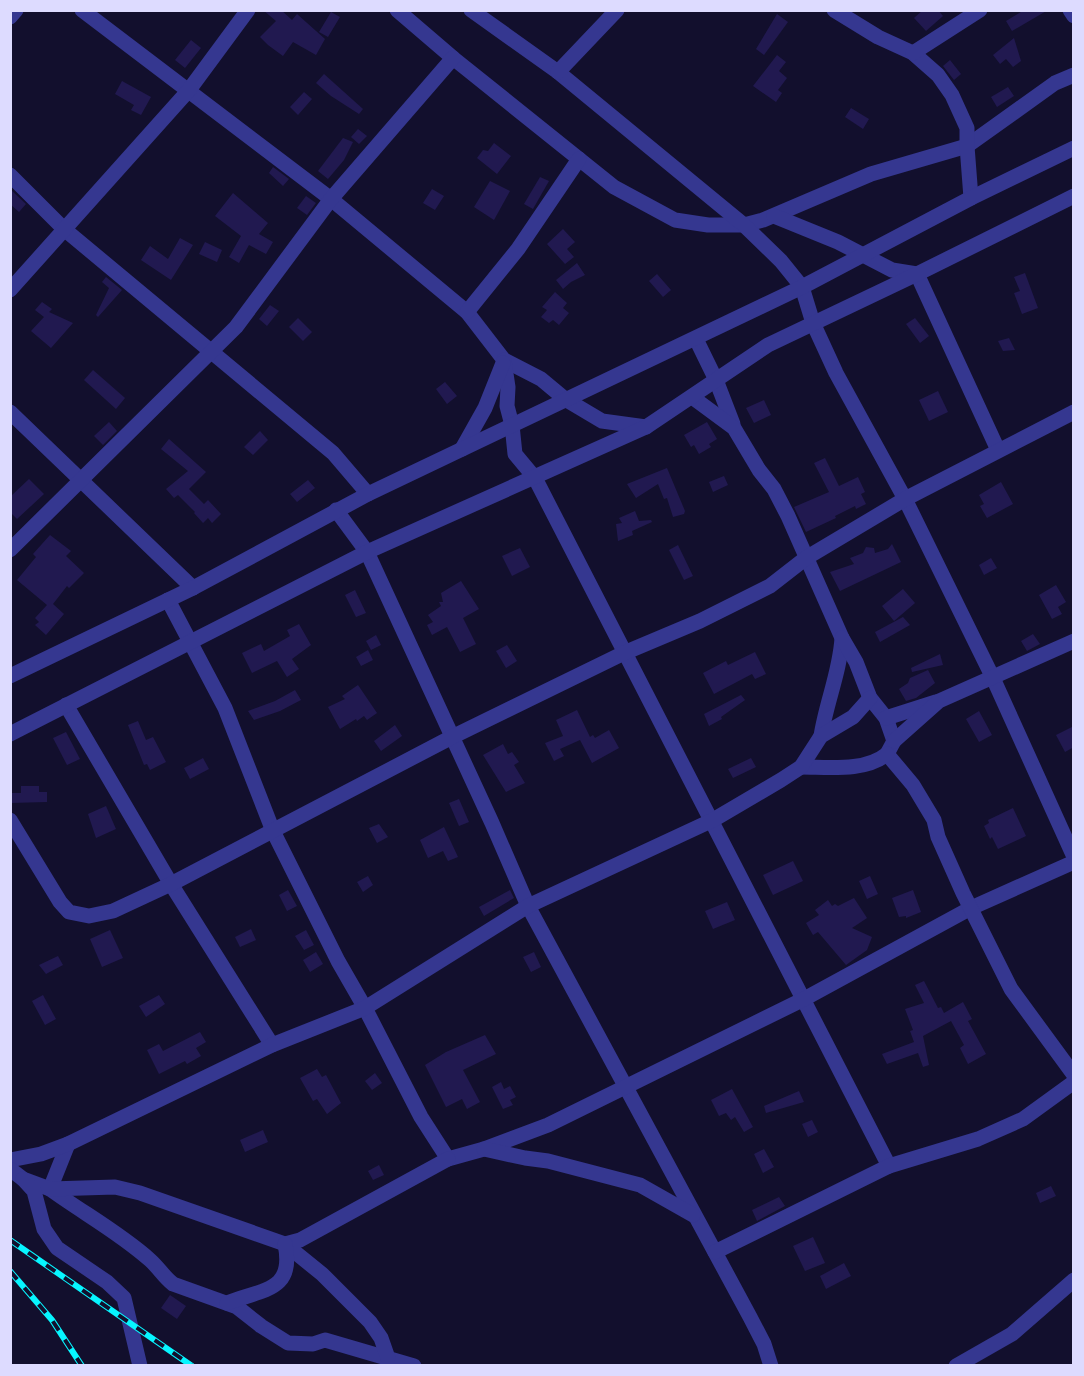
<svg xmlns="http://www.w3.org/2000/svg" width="1084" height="1376" font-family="'Source Sans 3',sans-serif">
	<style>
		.building { fill: #211950 }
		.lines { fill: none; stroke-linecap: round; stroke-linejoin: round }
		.street { stroke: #353790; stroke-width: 15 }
		.rail-casing { stroke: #07f5ff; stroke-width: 6 }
		.rail { stroke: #120f2d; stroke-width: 4; stroke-dasharray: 11; stroke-linecap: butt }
	</style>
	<rect width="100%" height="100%" fill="#120f2d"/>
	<g class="building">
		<polygon points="263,10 281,10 292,20 297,14 325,39 316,55 293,42 283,56 268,45 260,37 276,21"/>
		<polygon points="923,10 938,10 943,16 926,31 914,18"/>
		<polygon points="1024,10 1048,10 1012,31 1006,21"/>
		<polygon points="331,12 340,17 328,37 319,32"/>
		<polygon points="777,14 788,22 764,55 756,49"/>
		<polygon points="1014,38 1021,61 1013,67 1006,59 1000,64 993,55"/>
		<polygon points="191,40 201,48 185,68 175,60"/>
		<polygon points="777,55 786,62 779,71 787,78 778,90 782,93 776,102 753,86"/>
		<polygon points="950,60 961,74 954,80 943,66"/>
		<polygon points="324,74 363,109 359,114 331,96 316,83"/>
		<polygon points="122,81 151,97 141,115 131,110 134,105 115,94"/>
		<polygon points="1008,87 1014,96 997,107 991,97"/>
		<polygon points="304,92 312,99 298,115 290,107"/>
		<polygon points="851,108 869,119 863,129 845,117"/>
		<polygon points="358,129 367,136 359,144 351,137"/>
		<polygon points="343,138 353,142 344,160 328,179 318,171"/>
		<polygon points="494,143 511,156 497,174 477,158 483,150 488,151"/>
		<polygon points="273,167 289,179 283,186 269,173"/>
		<polygon points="540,177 549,181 533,209 524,204"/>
		<polygon points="490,181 510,191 494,220 474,207"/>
		<polygon points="10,189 26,204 19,212 10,204"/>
		<polygon points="432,189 444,196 435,210 423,203"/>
		<polygon points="233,193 268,223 259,234 273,242 266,254 249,245 239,263 229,257 241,236 215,216"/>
		<polygon points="306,196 316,203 307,215 297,208"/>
		<polygon points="563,229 575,242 567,249 574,257 565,264 547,244"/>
		<polygon points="180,238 193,245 171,280 141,260 150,246 168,259"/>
		<polygon points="205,242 222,250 217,262 199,254"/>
		<polygon points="577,263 585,275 571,282 563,289 556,280"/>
		<polygon points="1025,273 1038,308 1022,314 1014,293 1020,291 1014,277"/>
		<polygon points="657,274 671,290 663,297 649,281"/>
		<polygon points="106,277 122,290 98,317 96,315 109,288 102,282"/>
		<polygon points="555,292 567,303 563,308 569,313 559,325 553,320 549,323 541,317 547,310 542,307"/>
		<polygon points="42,302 52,309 49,312 73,323 51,348 31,331 44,317 35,310"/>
		<polygon points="270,305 279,311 267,326 259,319"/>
		<polygon points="298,318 312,332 303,341 289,327"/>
		<polygon points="915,318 929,336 920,343 906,324"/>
		<polygon points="1009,338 1015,350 1003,351 998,341"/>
		<polygon points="93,370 125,398 116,409 84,380"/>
		<polygon points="445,382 457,396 447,404 436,389"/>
		<polygon points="938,391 948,412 929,421 919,400"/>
		<polygon points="764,400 771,415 754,423 746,408"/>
		<polygon points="109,422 117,431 103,445 94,436"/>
		<polygon points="707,422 717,439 709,444 711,447 699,454 694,445 691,447 684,435"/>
		<polygon points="260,431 268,440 253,455 244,447"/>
		<polygon points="169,439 206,472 189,489 204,504 208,500 221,514 212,523 208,518 203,523 194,513 195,512 178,495 174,498 166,489 188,471 161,449"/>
		<polygon points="825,458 839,486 858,477 865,492 861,494 866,504 856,509 855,506 835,516 836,518 806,532 794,507 829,492 814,463"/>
		<polygon points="667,468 685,511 684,514 673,517 667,498 664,499 658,484 636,498 627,484"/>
		<polygon points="724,476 728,485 713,492 709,482"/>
		<polygon points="29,479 44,494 17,519 10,512 10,497"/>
		<polygon points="308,480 315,488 297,502 290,494"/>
		<polygon points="1001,482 1013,504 987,518 980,506 984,504 979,495"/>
		<polygon points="635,511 639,521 651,520 652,522 632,531 633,535 618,541 616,524 622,523 619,518"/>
		<polygon points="50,535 71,551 66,556 84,573 69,588 67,586 53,604 64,614 46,635 35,625 39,622 35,618 47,605 17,580 36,557 33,554"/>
		<polygon points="892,544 901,562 840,591 830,572 854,564 850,558 863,553 866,547 874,548 875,553 888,549"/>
		<polygon points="678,545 693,576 684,580 669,550"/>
		<polygon points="520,548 530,567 512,576 502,556"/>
		<polygon points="991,558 997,568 984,575 979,565"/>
		<polygon points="461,581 479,609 463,618 476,644 460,652 447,627 432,635 427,625 433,622 428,615 441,606 439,602 443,602 441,593"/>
		<polygon points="1056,585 1066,602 1058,607 1062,614 1052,619 1039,595"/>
		<polygon points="903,589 915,603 894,621 882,606"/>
		<polygon points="355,590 366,613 356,617 345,595"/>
		<polygon points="903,617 910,625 880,642 875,632"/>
		<polygon points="299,624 311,645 292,659 299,669 287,677 277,661 252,673 242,653 261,644 264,651 290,636 287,630"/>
		<polygon points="1033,634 1040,644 1027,651 1021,641"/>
		<polygon points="376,635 381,645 371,650 366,641"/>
		<polygon points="507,645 517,661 506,668 496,651"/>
		<polygon points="368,650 373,660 361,666 356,657"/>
		<polygon points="755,652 766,674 755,679 752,674 714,694 703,673 726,661 728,665"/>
		<polygon points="940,654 943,665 912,672 911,668"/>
		<polygon points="928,670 935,683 916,698 906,701 899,689 908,683 910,678"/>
		<polygon points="358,685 377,713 367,720 364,716 357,721 356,719 340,729 328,707 345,699 342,696"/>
		<polygon points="295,690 301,700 280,711 254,720 248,711 275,701"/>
		<polygon points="741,695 745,700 721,717 722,719 709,726 704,714"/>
		<polygon points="577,710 590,737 593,735 595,738 609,730 619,748 592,763 580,740 560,749 564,756 554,761 545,743 563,736 556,720"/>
		<polygon points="979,711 992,735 979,742 966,719"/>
		<polygon points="138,721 146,740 153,737 166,762 150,770 147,764 144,765 128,725"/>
		<polygon points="395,725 402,736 381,751 374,741"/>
		<polygon points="1074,726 1074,747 1065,752 1056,735"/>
		<polygon points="66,732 80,759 67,765 53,738"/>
		<polygon points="503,744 508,754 512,752 519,762 514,765 525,783 506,792 483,755"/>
		<polygon points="203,758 209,769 190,779 184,768"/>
		<polygon points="751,758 756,767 733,778 728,769"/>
		<polygon points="21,786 39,786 39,792 47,792 47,802 10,803 10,793 21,793"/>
		<polygon points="459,799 469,822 459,826 449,803"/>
		<polygon points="106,806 116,829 96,838 88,814"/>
		<polygon points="1013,808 1026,836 998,849 992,837 990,839 984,826 989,823 988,820"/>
		<polygon points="379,824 388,837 377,843 369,828"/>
		<polygon points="444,827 458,857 448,861 443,851 428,858 420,840"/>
		<polygon points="793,861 803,881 773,895 763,875"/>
		<polygon points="368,876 373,885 363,892 357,882"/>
		<polygon points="870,876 878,894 867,899 859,881"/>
		<polygon points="288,890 297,906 287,911 279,895"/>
		<polygon points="510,890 514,898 484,916 479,907"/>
		<polygon points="913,890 921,912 906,918 906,916 899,917 892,898"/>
		<polygon points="854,898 867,918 852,928 872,937 867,950 846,965 818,932 813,935 806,923 819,915 815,910 828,900 832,906 835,904 838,906"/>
		<polygon points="727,902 735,920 713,929 705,911"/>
		<polygon points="251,929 256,940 240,947 235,937"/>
		<polygon points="110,930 123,958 102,967 90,939"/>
		<polygon points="306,930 314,945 304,950 295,936"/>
		<polygon points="316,952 323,964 310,972 303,960"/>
		<polygon points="534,952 541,967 531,972 523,957"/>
		<polygon points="58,956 63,965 46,974 39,965"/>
		<polygon points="924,981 938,1008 941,1007 944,1013 963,1002 972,1019 968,1021 986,1054 968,1064 960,1048 964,1045 951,1021 923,1036 929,1065 923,1067 918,1053 887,1064 882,1054 914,1042 910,1031 913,1030 905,1009 924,1003 915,985"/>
		<polygon points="43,995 56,1019 45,1025 32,1001"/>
		<polygon points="159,995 165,1004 146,1017 139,1006"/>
		<polygon points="200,1032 206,1042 196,1048 201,1056 187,1064 185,1061 159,1074 147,1050 159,1044 163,1051"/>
		<polygon points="485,1035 496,1054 463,1070 480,1102 467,1109 462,1099 446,1107 425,1065 446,1052"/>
		<polygon points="317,1069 322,1077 326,1075 341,1103 327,1114 317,1099 313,1101 300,1078"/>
		<polygon points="375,1073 382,1083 372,1090 365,1081"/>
		<polygon points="501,1082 504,1089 510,1086 516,1097 510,1100 513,1105 503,1109 492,1087"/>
		<polygon points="732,1089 753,1127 744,1132 735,1117 731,1120 726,1113 719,1116 711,1100"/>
		<polygon points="799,1091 804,1102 766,1113 764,1106"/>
		<polygon points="812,1120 818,1132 808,1137 802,1124"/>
		<polygon points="263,1130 268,1142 245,1152 240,1140"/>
		<polygon points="764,1149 774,1167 763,1173 754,1154"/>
		<polygon points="379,1165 384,1175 373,1180 368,1171"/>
		<polygon points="1051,1186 1056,1196 1040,1203 1036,1193"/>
		<polygon points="779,1197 785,1206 757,1221 752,1210"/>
		<polygon points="813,1237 825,1263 805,1271 793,1246"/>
		<polygon points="844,1263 851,1276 826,1289 820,1276"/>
		<polygon points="170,1295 186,1306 177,1319 161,1308"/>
	</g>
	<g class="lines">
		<g class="street">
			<polyline points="82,10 331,199 467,312 504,360 541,379 565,399 602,421 646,427"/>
			<polyline points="397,10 453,58 614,187 675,220 708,225 744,225 763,220 871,174 967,146 1055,83 1074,75"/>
			<polyline points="471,10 558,72 744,225 781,261 802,287 813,323 836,373 905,499 993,678 1074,857"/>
			<polyline points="834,10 878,37 913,53 938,75 952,95 967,128 967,146 971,198"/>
			<polyline points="1070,10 1074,16"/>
			<polyline points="10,17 16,10"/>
			<polyline points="913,53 980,10"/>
			<polyline points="558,72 617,10"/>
			<polyline points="10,175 64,229 333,453 368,494"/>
			<polyline points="774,216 838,242 892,270 917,274"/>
			<polyline points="917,274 998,450"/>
			<polyline points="10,290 189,90 248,10"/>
			<polyline points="467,312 518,249 579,159"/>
			<polyline points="696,339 716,380 733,424"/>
			<polyline points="504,360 508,387 507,406 512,425 515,454 535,478 889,1166"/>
			<path d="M692 397 734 428 759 470 774 489 788 516 842 638C840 672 826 703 821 736"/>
			<polyline points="10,412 193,588"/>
			<polyline points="462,449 485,408 503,363"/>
			<polyline points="336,510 367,552 492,823 528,906 750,1317 764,1344 771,1366"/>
			<polyline points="10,550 236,327 331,199 453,58"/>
			<polyline points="168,600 225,708 273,831 338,961 365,1008 421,1117 448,1159 484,1149 548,1125 804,999 971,908 1074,862"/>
			<polyline points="842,638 856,662 870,698 886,718 894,741 887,754 913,785 934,820 938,837 963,893 1011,989 1074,1075"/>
			<polyline points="10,676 193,588 368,494 802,287 971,198 1074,148"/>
			<polyline points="66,705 171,884 272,1045"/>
			<polyline points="886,718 936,702"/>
			<polyline points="10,734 367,552 646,427 768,345 917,274 1074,196"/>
			<polyline points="894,741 939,701 1074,641"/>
			<path d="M801 767C828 767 865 772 887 754"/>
			<polyline points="10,820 60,902 69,912 89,916 113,911 171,884 452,737 624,653 700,621 770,586 806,558 905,499 1074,412"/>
			<path d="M68 1144 50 1189C83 1213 120 1233 150 1260 159 1268 164 1277 173 1284L237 1307 261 1326 288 1343 313 1344 325 1340 414 1366"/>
			<polyline points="484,1149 525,1158 548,1161 640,1185 693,1215"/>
			<polyline points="10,1160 41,1154 68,1144 272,1045 365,1008 528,906 713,820 781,780 801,767 821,736 853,717 870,698"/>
			<polyline points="10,1169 23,1179 50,1189 115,1187 140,1193 285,1244 300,1240 448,1159"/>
			<polyline points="23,1179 34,1191 44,1229 57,1248 107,1282 124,1298 140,1366"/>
			<polyline points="285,1244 322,1274 370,1322 381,1338 388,1358"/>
			<polyline points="715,1252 889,1166 978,1139 1023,1119 1074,1082"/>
			<path d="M227 1303C262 1289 295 1292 285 1244"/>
			<polyline points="956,1366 1012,1334 1074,1280"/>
		</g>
		<g class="rail-casing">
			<g id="rail">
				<polyline points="10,1240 192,1366"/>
				<polyline points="10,1271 52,1320 82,1366"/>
			</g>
		</g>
		<use href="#rail" class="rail"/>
	</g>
	<rect width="1084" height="1376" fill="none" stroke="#dddbff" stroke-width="24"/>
</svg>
